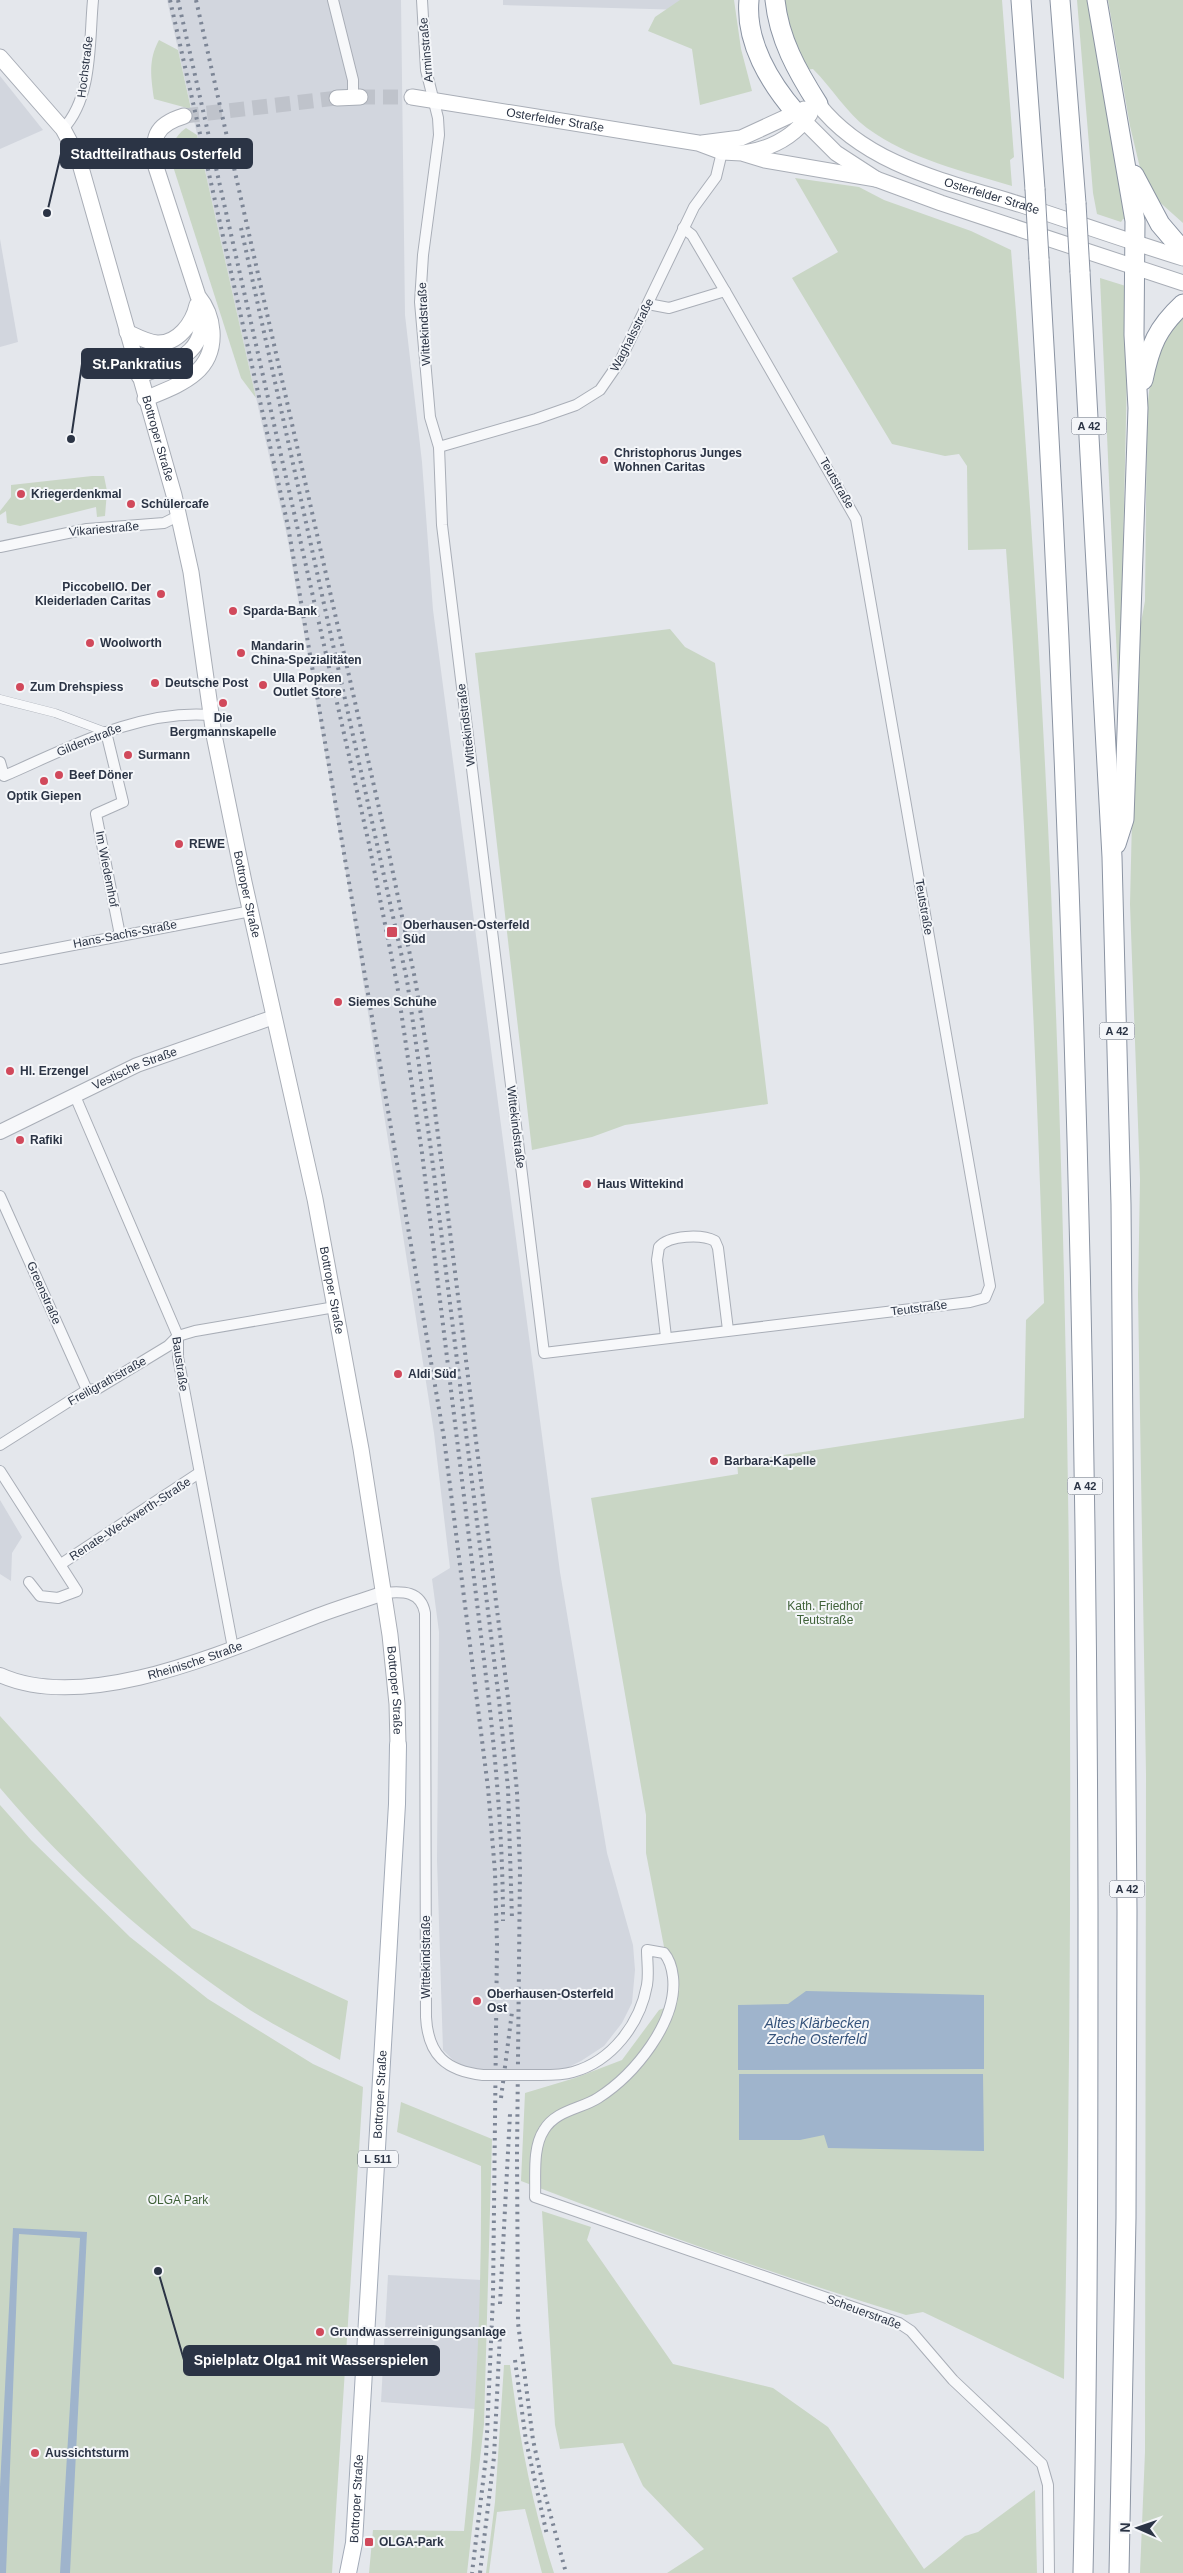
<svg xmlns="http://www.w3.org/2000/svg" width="1183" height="2573" font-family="Arial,sans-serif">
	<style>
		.built { fill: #d2d6de }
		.green { fill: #c9d6c5 }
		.water { fill: #9fb4cc }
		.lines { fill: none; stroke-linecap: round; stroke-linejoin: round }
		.secondary-tunnel { stroke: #bfc3cb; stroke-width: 15; stroke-dasharray: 15 8; stroke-linecap: butt }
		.pedestrian-casing { stroke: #a9aeb7; stroke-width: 9 }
		.minor-casing { stroke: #a9aeb7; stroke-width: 12 }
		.tertiary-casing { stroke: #a9aeb7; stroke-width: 16 }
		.secondary-casing { stroke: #a9aeb7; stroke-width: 17 }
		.primary-casing { stroke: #a3abb8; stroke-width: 18 }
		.motorway-casing { stroke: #8b94a3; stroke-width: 21 }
		.pedestrian { stroke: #f7f8fa; stroke-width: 8 }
		.minor { stroke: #f7f8fa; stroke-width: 10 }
		.tertiary { stroke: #f7f8fa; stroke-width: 14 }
		.secondary { stroke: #fff; stroke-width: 15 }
		.primary { stroke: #fff; stroke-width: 16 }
		.motorway { stroke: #fff; stroke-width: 19 }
		.rail { stroke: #7d8696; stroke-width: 4; stroke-dasharray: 2.5 5; stroke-linecap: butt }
		.minor-bridge-casing { stroke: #a9aeb7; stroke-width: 12; stroke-linecap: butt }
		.motorway-bridge-casing { stroke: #8b94a3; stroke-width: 21; stroke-linecap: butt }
		.minor-bridge { stroke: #f7f8fa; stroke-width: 10 }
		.motorway-bridge { stroke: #fff; stroke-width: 19 }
		.poi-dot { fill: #d1495b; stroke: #f4f6f9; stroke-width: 2 }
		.labels { text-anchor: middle; stroke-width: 4; stroke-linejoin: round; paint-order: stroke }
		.shield { fill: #f4f6f9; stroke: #676e7b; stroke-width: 1 }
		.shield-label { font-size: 11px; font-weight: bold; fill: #2b3445 }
		.street-label { font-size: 12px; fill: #2b3445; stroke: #f4f6f9 }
		.poi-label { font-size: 12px; font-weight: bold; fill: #2b3445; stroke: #f4f6f9; text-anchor: start }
		.park-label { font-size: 12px; fill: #3f6138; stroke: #f4f6f9 }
		.water-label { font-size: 14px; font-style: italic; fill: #34527a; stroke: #f4f6f9 }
		.leader { fill: none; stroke: #2b3445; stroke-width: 2 }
		.callout-dot { fill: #2b3445; stroke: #f4f6f9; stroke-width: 2 }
		.callout { fill: #2b3445; stroke: #2b3445; stroke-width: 2 }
		.callout-label { font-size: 14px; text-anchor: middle; font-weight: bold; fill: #fff }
	</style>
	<rect width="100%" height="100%" fill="#e4e7ec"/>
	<g class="built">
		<polygon points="167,0 401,0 405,315 422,462 433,610 560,1572 607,1853 633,1945 635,1970 632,2003 622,2023 604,2046 581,2061 559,2072 487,2073 459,2066 443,2050 437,1860 439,1632 432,1579 450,1568 434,1433 348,885 287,536"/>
		<polygon points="503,0 688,0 688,10 503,5"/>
		<polygon points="0,76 43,130 0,149"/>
		<polygon points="0,239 18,342 0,347"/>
		<polygon points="0,1500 22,1537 12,1553 11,1581 0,1574"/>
		<polygon points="388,2275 482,2280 475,2409 381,2402"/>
	</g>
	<g class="green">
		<polygon points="680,0 734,0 741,49 752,91 700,105 692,49 648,31 655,17"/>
		<path d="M783 0H1002L1014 157 1010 160 1012 186C963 171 909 159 867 128 846 112 832 88 813 69L804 70 796 56Z"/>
		<polygon points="1077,0 1092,0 1129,220 1123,219 1121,222 1097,214 1093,193"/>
		<polygon points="1108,0 1183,0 1183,223 1145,189 1130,126"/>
		<path d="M159 40 178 50 191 109 154 99C151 77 148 60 159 40Z"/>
		<path d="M186 128 197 135 256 398 241 378 171 160C171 145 174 137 186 128Z"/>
		<path d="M795 178 859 187 884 200 971 231 1011 250C1069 957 1079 1669 1064 2379L923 2312 906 2315C776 2275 649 2230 521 2181L525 2093 575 2078 622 2060 659 2010 675 2004 646 1853V1815L591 1498 738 1474 737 1462 1024 1418 1026 1320 1044 1303C1036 1051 1025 800 1006 549L968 550 967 466 959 454 945 456 892 444 792 278 838 252Z"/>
		<polygon points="1100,278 1129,287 1120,682 1118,682"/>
		<polygon points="1183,314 1183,2573 1140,2573 1145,2452 1146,1774 1138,1295 1140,1179 1130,904 1136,649 1145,601 1147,410 1152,365 1165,333"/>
		<polygon points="92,476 104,476 107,491 105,516 97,517 96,507 20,526 7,523 6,511 0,515 0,511 11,497 11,485"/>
		<polygon points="670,629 685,647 715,663 768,1104 625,1125 592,1137 532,1150 475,653"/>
		<path d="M0 1716 192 1928 348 2001 340 2060C308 2042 274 2026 244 2006 155 1946 69 1870 0 1788Z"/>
		<polygon points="0,1805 31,1840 130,1937 208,1999 313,2064 363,2087 332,2573 0,2573"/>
		<path d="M401 2102 492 2139 484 2424 467 2573H369L373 2530 464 2531C477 2409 482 2288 481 2166L397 2132Z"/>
		<polygon points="542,2211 591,2227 587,2240 673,2364 773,2388 828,2427 924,2569 965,2536 978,2532 1035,2490 1037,2573 667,2573 704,2549 643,2486 623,2443 560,2449 555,2425"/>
		<path d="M504 2365H510C519 2436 532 2505 554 2573H542L525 2509 497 2512 489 2573H486L495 2502Z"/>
	</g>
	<g class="water">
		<polygon points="806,1991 984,1995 984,2069 738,2070 738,2005 788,2004"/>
		<polygon points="739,2074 983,2074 984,2151 828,2148 824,2135 800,2140 739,2140"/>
		<polygon points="13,2228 87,2232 70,2573 60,2573 80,2238 19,2234 6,2573 0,2573 0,2487"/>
	</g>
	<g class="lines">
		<g class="secondary-tunnel">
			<polyline points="360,97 412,97"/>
			<polyline points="184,116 337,98"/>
		</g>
		<g class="pedestrian-casing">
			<polyline id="pedestrian" points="0,699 55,713 106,732"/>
		</g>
		<g class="minor-casing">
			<g id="minor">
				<polyline points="333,0 353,80 353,97"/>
				<polyline points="422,0 426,70 438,118 439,135 423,255 420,302 430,417 439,447 442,525 544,1353 970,1302 985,1298 990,1286 856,519 725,291 669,308 648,304"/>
				<path d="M63 129C93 97 89 42 93 0"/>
				<polyline points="683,228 692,235 725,291"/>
				<polyline points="439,447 536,419 576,405 600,390 620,361 694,207 716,177 722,152"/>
				<polyline points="0,547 87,529 164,523 178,516"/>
				<polyline points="106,732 123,802 96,814 120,935"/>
				<path d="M0 762 4 776C69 748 138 709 211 715"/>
				<polyline points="0,959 251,911"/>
				<polyline points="75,1096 178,1336 178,1357 233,1648"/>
				<polyline points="0,1196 87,1390"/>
				<path d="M666 1337 657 1260 659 1247C669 1235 702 1234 715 1241L718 1248 728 1330"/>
				<polyline points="0,1445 87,1390 97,1389 168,1346 178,1336 195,1331 335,1307"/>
				<polyline points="0,1471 77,1591 58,1598 40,1596 29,1582"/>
				<polyline points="61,1564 199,1473"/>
				<path d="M384 1593C403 1591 421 1591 425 1613L426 2017C428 2055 446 2071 483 2075"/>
				<path d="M530 2075C545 2075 559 2076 573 2072 612 2061 640 2024 647 1985 649 1974 647 1961 647 1950L664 1953C670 1960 672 1968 673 1977 678 2022 634 2075 598 2098 581 2109 556 2110 544 2130 532 2148 536 2177 535 2197L899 2323 911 2331 953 2380 1042 2464 1048 2485 1049 2573"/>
			</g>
		</g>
		<g class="tertiary-casing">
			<g id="tertiary">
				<path id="s1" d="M0 1132 137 1065 274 1017"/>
				<path id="s2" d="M0 1675C86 1714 226 1651 309 1619 334 1609 359 1602 384 1593"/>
			</g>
		</g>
		<g class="secondary-casing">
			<g id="secondary">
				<path id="s3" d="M0 57 63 129 78 157 174 495 191 572 214 735 244 882 315 1199 361 1449 390 1635 397 1704 398 1745"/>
				<path id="s4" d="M412 97 698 143 722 152 742 153 765 160 876 179"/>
				<polyline points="337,98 360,97"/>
				<path id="s5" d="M818 104C868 168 954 183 1028 207 1080 224 1131 242 1183 258"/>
				<polyline points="796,113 836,153 876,179 941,203 1183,283"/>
				<polyline points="702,143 741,138 804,109"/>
				<path d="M744 153C770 149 794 137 810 114"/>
				<path d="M127 332C136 336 146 342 157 343 178 344 193 323 197 305"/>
				<path d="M139 376C174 362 211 354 200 305"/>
				<path d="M145 399C178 385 215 374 212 331 211 317 207 307 198 296L156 167C152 138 154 125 184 116"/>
			</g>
		</g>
		<g class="primary-casing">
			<g id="primary">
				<path id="s6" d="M348 2573 354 2543 397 1804 398 1745"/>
			</g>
		</g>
		<g class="motorway-casing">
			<g id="motorway">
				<path d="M749 0C745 42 770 83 796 113"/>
				<path d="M775 0C779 39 797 71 818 104"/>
				<polyline points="1021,0 1035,189"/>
				<polyline points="1060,0 1076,203"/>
				<polyline points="1097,0 1135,221 1134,335 1138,408 1124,819 1116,844"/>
				<polyline points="1134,175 1160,224 1183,251"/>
				<path d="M1039 259C1072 809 1087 1359 1088 1910 1088 2131 1088 2352 1083 2573"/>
				<polyline points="1080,272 1112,857 1121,1204 1127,1911 1126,2218 1119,2573"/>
				<path d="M1143 380C1150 346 1157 328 1183 304"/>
			</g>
		</g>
		<use href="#pedestrian" class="pedestrian"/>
		<use href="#minor" class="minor"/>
		<use href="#tertiary" class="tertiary"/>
		<use href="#secondary" class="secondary"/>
		<use href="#primary" class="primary"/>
		<use href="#motorway" class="motorway"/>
		<g class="rail">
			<polyline points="170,0 288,526 444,1438 488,1788 495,1872 497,1944 493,2296 486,2457 472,2573"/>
			<path d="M178 0 369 844 397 984 422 1153 489 1701C497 1774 503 1847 503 1921"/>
			<polyline points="196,0 386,839 415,979 429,1063 508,1698 517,1792 520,1869 517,2155 518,2323 533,2440 545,2494 566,2573"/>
			<polyline points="241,228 407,980 431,1150 499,1700 508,1788 512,1919"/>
			<polyline points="501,2098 512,2012"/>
			<polyline points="500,2304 510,2114"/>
			<polyline points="515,2360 526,2441 547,2535"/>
			<polyline points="480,2573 494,2457 500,2334"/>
		</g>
		<g class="minor-bridge-casing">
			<polyline id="minor-bridge" points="483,2075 530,2075"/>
		</g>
		<g class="motorway-bridge-casing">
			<g id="motorway-bridge">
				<polyline points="1035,189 1039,259"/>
				<polyline points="1076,203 1080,272"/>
			</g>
		</g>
		<use href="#minor-bridge" class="minor-bridge"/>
		<use href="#motorway-bridge" class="motorway-bridge"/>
	</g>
	<g class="poi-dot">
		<circle cx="604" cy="460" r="5"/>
		<circle cx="21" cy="494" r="5"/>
		<circle cx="131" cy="504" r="5"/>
		<circle cx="161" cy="594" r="5"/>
		<circle cx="233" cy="611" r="5"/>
		<circle cx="90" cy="643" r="5"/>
		<circle cx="241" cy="653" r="5"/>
		<circle cx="155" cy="683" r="5"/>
		<circle cx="263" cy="685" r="5"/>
		<circle cx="20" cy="687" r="5"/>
		<circle cx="223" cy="703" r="5"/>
		<circle cx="128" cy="755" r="5"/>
		<circle cx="59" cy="775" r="5"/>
		<circle cx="44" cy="781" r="5"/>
		<circle cx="179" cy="844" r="5"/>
		<rect x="386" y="926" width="12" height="12" rx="2.5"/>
		<circle cx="338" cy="1002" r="5"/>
		<circle cx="10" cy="1071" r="5"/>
		<circle cx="20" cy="1140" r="5"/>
		<circle cx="587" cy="1184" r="5"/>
		<circle cx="398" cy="1374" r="5"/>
		<circle cx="714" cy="1461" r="5"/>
		<circle cx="477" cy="2001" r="5"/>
		<circle cx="320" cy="2332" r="5"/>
		<circle cx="35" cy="2453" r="5"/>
		<rect x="364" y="2537" width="10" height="10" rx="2.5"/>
	</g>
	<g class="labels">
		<g class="shield">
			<rect x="1071.5" y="417.5" width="35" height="17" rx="4"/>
			<rect x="1099.5" y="1022.5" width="35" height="17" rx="4"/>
			<rect x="1067.5" y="1477.5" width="35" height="17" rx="4"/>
			<rect x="1109.5" y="1880.5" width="35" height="17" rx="4"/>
			<rect x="358" y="2150.5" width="40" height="17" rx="4"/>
		</g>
		<g class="shield-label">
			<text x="1089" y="430">A 42</text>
			<text x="1117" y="1035">A 42</text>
			<text x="1085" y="1490">A 42</text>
			<text x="1127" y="1893">A 42</text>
			<text x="378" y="2163">L 511</text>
		</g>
		<g class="street-label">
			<text transform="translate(426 50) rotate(-95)" y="4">Arminstraße</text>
			<text transform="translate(85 67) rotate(-83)" y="4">Hochstraße</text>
			<text dy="4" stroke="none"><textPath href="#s4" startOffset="145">Osterfelder Straße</textPath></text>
			<text dy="4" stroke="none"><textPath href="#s5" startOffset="200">Osterfelder Straße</textPath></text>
			<text transform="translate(424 324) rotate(-93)" y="4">Wittekindstraße</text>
			<text transform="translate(632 335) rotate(-63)" y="4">Waghalsstraße</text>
			<text dy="4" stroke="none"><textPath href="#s3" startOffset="420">Bottroper Straße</textPath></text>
			<text transform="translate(837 483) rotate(60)" y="4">Teutstraße</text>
			<text transform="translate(104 529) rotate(-5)" y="4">Vikariestraße</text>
			<text transform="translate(466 725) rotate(-97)" y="4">Wittekindstraße</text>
			<text transform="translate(89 740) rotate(-22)" y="4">Gildenstraße</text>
			<text transform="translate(107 869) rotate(79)" y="4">Im Wiedemhof</text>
			<text dy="4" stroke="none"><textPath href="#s3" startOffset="885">Bottroper Straße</textPath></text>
			<text transform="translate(924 907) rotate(80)" y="4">Teutstraße</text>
			<text transform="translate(125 934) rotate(-11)" y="4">Hans-Sachs-Straße</text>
			<text dy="4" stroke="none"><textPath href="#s1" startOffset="149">Vestische Straße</textPath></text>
			<text transform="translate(516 1127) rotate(83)" y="4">Wittekindstraße</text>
			<text dy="4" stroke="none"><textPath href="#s3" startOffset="1290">Bottroper Straße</textPath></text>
			<text transform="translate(44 1293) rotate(66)" y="4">Greenstraße</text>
			<text transform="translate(919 1308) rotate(-7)" y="4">Teutstraße</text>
			<text transform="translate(180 1364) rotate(82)" y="4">Baustraße</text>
			<text transform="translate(107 1381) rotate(-29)" y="4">Freiligrathstraße</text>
			<text transform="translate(130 1519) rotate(-33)" y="4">Renate-Weckwerth-Straße</text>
			<text dy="4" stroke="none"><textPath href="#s2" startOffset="200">Rheinische Straße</textPath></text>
			<text dy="4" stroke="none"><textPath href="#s3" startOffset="1695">Bottroper Straße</textPath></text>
			<text transform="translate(426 1957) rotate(-90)" y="4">Wittekindstraße</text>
			<text dy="4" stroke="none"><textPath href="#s6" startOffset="480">Bottroper Straße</textPath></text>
			<text transform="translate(864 2312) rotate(20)" y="4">Scheuerstraße</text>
			<text dy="4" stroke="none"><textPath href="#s6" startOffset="75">Bottroper Straße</textPath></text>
		</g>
		<g class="poi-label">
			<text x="614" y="457">Christophorus Junges<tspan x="614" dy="14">Wohnen Caritas</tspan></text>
			<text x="31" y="498">Kriegerdenkmal</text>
			<text x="141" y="508">Schülercafe</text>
			<text x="151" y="591" text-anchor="end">PiccobellO. Der<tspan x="151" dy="14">Kleiderladen Caritas</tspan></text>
			<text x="243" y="615">Sparda-Bank</text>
			<text x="100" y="647">Woolworth</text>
			<text x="251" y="650">Mandarin<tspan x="251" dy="14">China-Spezialitäten</tspan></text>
			<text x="273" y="682">Ulla Popken<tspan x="273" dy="14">Outlet Store</tspan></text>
			<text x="165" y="687">Deutsche Post</text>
			<text x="30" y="691">Zum Drehspiess</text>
			<text x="223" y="722" text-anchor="middle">Die<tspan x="223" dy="14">Bergmannskapelle</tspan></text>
			<text x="138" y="759">Surmann</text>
			<text x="69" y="779">Beef Döner</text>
			<text x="44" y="800" text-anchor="middle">Optik Giepen</text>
			<text x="189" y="848">REWE</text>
			<text x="403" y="929">Oberhausen-Osterfeld<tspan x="403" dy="14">Süd</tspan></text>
			<text x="348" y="1006">Siemes Schuhe</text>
			<text x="20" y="1075">Hl. Erzengel</text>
			<text x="30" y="1144">Rafiki</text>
			<text x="597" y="1188">Haus Wittekind</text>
			<text x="408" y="1378">Aldi Süd</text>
			<text x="724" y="1465">Barbara-Kapelle</text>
			<text x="487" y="1998">Oberhausen-Osterfeld<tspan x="487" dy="14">Ost</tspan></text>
			<text x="330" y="2336">Grundwasserreinigungsanlage</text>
			<text x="45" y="2457">Aussichtsturm</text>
			<text x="379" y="2546">OLGA-Park</text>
		</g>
		<g class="park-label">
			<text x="825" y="1610">Kath. Friedhof<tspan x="825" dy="14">Teutstraße</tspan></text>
			<text x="178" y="2204">OLGA Park</text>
		</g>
		<g class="water-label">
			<text x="817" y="2028">Altes Klärbecken<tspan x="817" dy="16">Zeche Osterfeld</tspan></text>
		</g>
	</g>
	<path class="leader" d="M47 213L61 154M71 439L82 364M158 2271L184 2360"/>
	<g class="callout-dot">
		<circle cx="47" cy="213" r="5"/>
		<circle cx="71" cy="439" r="5"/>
		<circle cx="158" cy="2271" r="5"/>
	</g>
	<g class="callout">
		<rect x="61" y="139" width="191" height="29" rx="5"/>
		<rect x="82" y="349" width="110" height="29" rx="5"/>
		<rect x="184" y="2346" width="255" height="29" rx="5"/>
	</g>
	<g class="callout-label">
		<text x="156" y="159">Stadtteilrathaus Osterfeld</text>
		<text x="137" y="369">St.Pankratius</text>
		<text x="311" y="2365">Spielplatz Olga1 mit Wasserspielen</text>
	</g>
	<g transform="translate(1138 2528) rotate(272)" stroke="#f4f6f9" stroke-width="4" paint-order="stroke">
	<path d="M0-4L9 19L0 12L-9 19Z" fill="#2b3445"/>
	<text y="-8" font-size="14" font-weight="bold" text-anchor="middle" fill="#2b3445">N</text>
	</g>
</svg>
